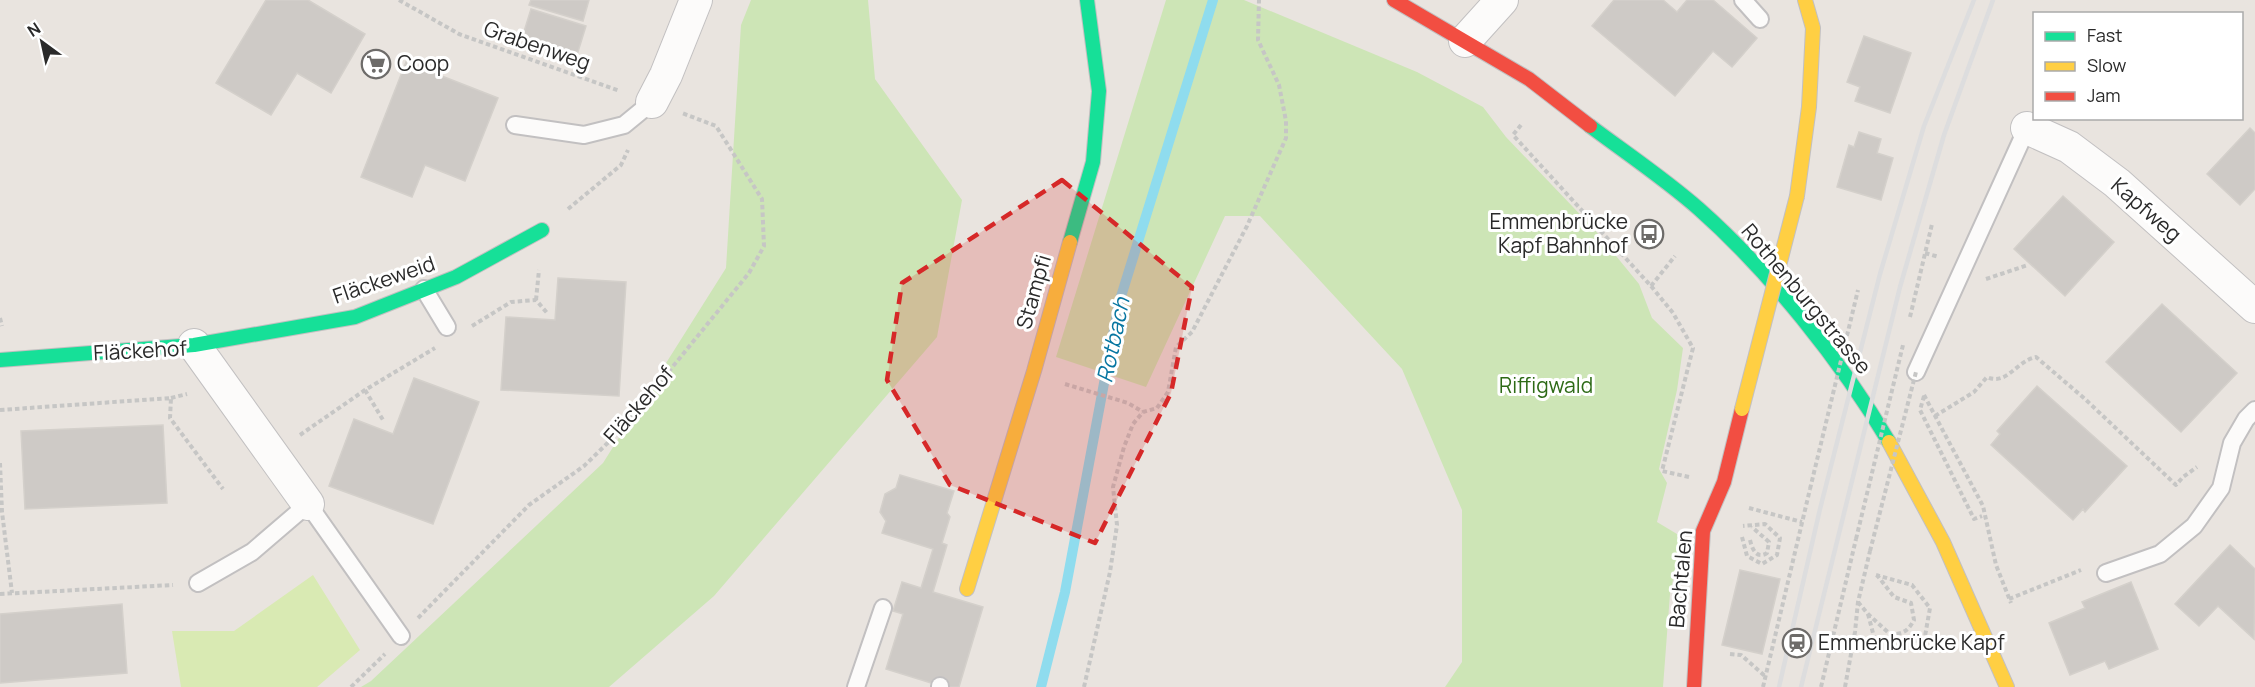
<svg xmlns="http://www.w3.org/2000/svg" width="2255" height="687" font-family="Manrope,sans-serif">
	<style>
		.green { fill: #cde5b6 }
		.pitch { fill: #d9eab3 }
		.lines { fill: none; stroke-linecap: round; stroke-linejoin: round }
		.stream { stroke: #8fdcee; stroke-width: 10 }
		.building { fill: #cecac6; stroke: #d4d0cb; stroke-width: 1.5 }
		.lane-casing { stroke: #c2c0c1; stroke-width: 20 }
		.street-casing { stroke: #c2c0c1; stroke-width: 34 }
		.fast-casing { stroke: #c2c0c1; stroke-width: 16 }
		.slow-casing { stroke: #c2c0c1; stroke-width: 16 }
		.jam-casing { stroke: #c2c0c1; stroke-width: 16 }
		.path { stroke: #c6c6c5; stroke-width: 4; stroke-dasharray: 4.5 3; stroke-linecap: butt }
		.lane { stroke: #fcfbfa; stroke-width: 16 }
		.street { stroke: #fcfbfa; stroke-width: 32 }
		.fast { stroke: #16e098; stroke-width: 14 }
		.slow { stroke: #ffcf43; stroke-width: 14 }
		.jam { stroke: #f24e42; stroke-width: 14 }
		.rail { stroke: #ddddde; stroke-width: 4.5 }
		.slow-bridge-casing { stroke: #c2c0c1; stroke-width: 16; stroke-linecap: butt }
		.path-bridge { stroke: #c6c6c5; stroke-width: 4; stroke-dasharray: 4.5 3; stroke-linecap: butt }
		.slow-bridge { stroke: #ffcf43; stroke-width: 14 }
		.marked { fill: #d62828; fill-opacity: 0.2; stroke: #d62828; stroke-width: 4.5; stroke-dasharray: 12 8; stroke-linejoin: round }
		.labels { text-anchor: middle; stroke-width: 6; stroke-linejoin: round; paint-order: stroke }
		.street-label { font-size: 21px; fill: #2a2a2a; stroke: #fff }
		.poi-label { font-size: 21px; fill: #2a2a2a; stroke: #fff; text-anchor: start }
		.park-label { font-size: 21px; fill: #2d6a16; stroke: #fff }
		.water-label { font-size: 22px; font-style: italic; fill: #0776a1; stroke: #fff }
	</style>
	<rect width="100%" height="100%" fill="#e9e4df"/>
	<g class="green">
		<polygon points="751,0 868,0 875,79 962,200 937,337 714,596 609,687 361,687 371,681 603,463 726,268 741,25"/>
		<polygon points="1166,0 1244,0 1417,72 1483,107 1506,137 1594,229 1639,284 1652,318 1683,348 1677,390 1659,469 1667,483 1657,522 1682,537 1670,594 1663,687 1445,687 1462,662 1462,510 1402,369 1260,216 1225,216 1146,387 1056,357"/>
	</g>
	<polygon class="pitch" points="313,575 360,650 317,687 181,687 172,631 234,631"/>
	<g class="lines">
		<polyline class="stream" points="1041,687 1065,592 1119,303 1213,0"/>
	</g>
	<g class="building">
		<polygon points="266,0 308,0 365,34 331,93 297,73 271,115 216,83"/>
		<polygon points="531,0 589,0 583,21 529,5"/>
		<polygon points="1614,0 1663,0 1677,12 1687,0 1713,0 1757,38 1732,67 1713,51 1675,96 1592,26"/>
		<polygon points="531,9 586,26 577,55 522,38"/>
		<polygon points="1864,36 1911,53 1890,113 1855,101 1860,87 1847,82"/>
		<polygon points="406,62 498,98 465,181 425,165 412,197 361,177"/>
		<polygon points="2250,128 2255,133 2255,189 2240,205 2207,174"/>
		<polygon points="1859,132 1881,139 1877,153 1893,158 1881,200 1837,187 1849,145 1854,147"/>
		<polygon points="2063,196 2114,242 2065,296 2014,249"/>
		<polygon points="558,278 626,282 619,396 501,390 506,317 555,320"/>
		<polygon points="2162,304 2237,373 2181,432 2106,362"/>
		<polygon points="414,378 479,402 433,524 329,486 354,419 393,434"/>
		<polygon points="2037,386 2127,466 2085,512 2083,509 2073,520 1991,445 2000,434 1997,431"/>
		<polygon points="163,425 167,503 25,509 21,431"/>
		<polygon points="900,475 954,491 947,513 950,517 942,543 947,545 933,592 983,607 959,687 944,687 886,669 903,614 893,611 902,582 921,588 933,549 882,533 886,521 880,512 885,494 896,488"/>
		<polygon points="2230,545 2255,569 2254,639 2218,606 2199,626 2175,604"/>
		<polygon points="1740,570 1780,579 1762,654 1722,645"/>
		<polygon points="2131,582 2158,649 2109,669 2105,661 2070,675 2049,623 2085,608 2082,602"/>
		<polygon points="122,604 127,673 0,683 0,614"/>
	</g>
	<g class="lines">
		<g class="lane-casing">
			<g id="lane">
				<polyline points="1743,0 1760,19"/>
				<polyline points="515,125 584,135 624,125 652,102"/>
				<polyline points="424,289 447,327"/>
				<polyline points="1916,372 2027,128"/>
				<polyline points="2106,573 2160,554 2194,526 2221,488 2232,443 2246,419 2255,410"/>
				<polyline points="198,583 252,552 308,504 401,636"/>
				<polyline points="856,687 883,608"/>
				<polyline points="940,687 940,686"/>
			</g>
		</g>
		<g class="street-casing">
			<g id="street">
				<polyline points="1465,41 1502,0"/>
				<polyline points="652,102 666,75 696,0"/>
				<polyline points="2027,128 2069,147 2117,183 2255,307"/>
				<polyline points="194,345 308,504"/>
			</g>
		</g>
		<g class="fast-casing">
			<g id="fast">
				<path d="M1590 126C1626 153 1665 179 1699 209 1769 271 1842 362 1889 442"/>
				<polyline points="1070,242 1093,162 1099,91 1087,0"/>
				<polyline points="0,360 194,345 355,317 456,277 542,230"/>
			</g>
		</g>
		<g class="slow-casing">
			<g id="slow">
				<polyline points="1797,196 1809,107 1813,28 1805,0"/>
				<polyline points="1889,442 1943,542 2007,687"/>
				<polyline points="967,589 1034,371 1070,242"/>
			</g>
		</g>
		<g class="jam-casing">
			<g id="jam">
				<polyline points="1394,0 1529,79 1590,126"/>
				<polyline points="1694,687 1703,531 1724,482 1742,409"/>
			</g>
		</g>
		<g class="path">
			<polyline points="399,0 459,34 620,91"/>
			<polyline points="1521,125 1513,135 1651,286 1673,313 1693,348 1662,471 1689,477"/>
			<polyline points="568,209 621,165 628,150"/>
			<polyline points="1925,253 1939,257"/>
			<polyline points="1986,279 2028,265"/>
			<polyline points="1651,286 1675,256"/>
			<polyline points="536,300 539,270"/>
			<polyline points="1910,317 1932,224"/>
			<polyline points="0,318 2,326"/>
			<polyline points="472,326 511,302 536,300 548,314"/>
			<polyline points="1065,384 1128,403 1143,412"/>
			<polyline points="365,390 383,420"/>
			<polyline points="1924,395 1983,506 1996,565 2011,603"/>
			<polyline points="1924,396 1920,410 1974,519 1982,516"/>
			<polyline points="171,398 187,394"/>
			<polyline points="0,410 171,398 170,418 223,489"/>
			<path d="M1935 416 1974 392 1987 377C2007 386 2016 361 2036 357L2085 399 2176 485 2183 477 2197 467"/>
			<polyline points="300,435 365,390 435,348"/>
			<polyline points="0,463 2,512 12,593"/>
			<polyline points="1749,508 1802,522"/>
			<polyline points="1742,537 1747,556 1762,564 1777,555 1780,538 1765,524 1743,526"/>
			<path d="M1750 540C1752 548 1756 560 1767 553L1769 542 1752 527"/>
			<polyline points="0,594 173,585"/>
			<polyline points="2009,599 2081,570"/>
			<path d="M1858 602 1868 614 1891 635C1904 633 1908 631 1914 620L1911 603 1894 597 1877 575"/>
			<polyline points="1868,614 1874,637 1898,650 1925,636 1930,608 1912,585 1876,575"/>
			<polyline points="418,618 529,505 584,466 622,429 749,273 764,246 762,199 716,126 682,113"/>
			<polyline points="1730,654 1741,655 1765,676"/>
			<polyline points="351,687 385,654"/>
			<polyline points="1084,687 1110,572 1117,525 1113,487 1124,447 1133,424 1143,412 1157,408 1168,392 1176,347 1192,332 1247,226 1286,138 1286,121 1279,85 1258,40 1259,0"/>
			<polyline points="1763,687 1810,489"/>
			<polyline points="1821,687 1856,539"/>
			<polyline points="1845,687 1855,632 1858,602 1870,551"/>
		</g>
		<use href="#lane" class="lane"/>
		<use href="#street" class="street"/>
		<use href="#fast" class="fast"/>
		<use href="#slow" class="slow"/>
		<use href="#jam" class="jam"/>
		<g class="rail">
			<polyline points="1779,687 1820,509 1880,274 1924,126 1974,0"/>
			<polyline points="1801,687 1900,287 1944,135 1993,0"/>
		</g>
		<g class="slow-bridge-casing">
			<polyline id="slow-bridge" points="1742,409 1797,196"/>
		</g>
		<g class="path-bridge">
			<polyline points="1810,489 1858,290"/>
			<polyline points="1856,539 1903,345"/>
			<polyline points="1870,551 1916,372"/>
		</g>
		<use href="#slow-bridge" class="slow-bridge"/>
	</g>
	<path class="marked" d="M1062 180 1192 287 1171 393 1095 543 950 485 887 380 902 283Z"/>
	<defs>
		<g id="supermarket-ring" transform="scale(1.5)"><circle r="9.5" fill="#fff" stroke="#6d6b69" stroke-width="1.5"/><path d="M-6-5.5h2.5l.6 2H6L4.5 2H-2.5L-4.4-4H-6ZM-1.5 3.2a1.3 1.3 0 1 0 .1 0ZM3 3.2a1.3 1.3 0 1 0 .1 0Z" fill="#6d6b69"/></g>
		<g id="bus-ring" transform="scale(1.5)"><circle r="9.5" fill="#fff" stroke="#6d6b69" stroke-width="1.5"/><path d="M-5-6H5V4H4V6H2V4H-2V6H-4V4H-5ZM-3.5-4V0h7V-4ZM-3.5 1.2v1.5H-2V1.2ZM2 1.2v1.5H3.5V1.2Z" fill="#6d6b69"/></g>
		<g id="station-ring" transform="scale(1.5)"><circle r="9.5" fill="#fff" stroke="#6d6b69" stroke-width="1.5"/><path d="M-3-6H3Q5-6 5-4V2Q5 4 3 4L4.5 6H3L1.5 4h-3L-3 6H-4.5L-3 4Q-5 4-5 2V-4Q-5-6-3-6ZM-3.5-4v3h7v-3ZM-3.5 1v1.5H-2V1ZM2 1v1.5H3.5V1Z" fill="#6d6b69"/></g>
	</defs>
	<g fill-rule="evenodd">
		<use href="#supermarket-ring" x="376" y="64"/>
		<use href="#bus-ring" x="1649" y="234"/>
		<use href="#station-ring" x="1797" y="643"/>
	</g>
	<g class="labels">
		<g class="street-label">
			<text transform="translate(537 46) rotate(19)" y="7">Grabenweg</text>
			<text transform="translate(2146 210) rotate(41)" y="7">Kapfweg</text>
			<text transform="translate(384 280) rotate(-19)" y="7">Fläckeweid</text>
			<text transform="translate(1034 292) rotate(-74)" y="7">Stampfi</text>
			<text transform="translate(1806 299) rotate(50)" y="7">Rothenburgstrasse</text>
			<text transform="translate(140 351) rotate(-3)" y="7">Fläckehof</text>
			<text transform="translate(639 405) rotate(-49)" y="7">Fläckehof</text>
			<text transform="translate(1681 579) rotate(-85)" y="7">Bachtalen</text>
		</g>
		<g class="poi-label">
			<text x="397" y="71">Coop</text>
			<text x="1628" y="229" text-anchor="end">Emmenbrücke<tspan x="1628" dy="24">Kapf Bahnhof</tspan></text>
			<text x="1818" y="650">Emmenbrücke Kapf</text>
		</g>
		<g class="park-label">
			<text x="1546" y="393">Riffigwald</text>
		</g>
		<g class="water-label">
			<text transform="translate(1113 340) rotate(-78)" y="8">Rotbach</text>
		</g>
	</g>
	<rect x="2033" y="12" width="210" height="108" fill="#ffffff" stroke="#aaaaaa" stroke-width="1.5"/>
	<rect x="2045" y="32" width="30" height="9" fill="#16e098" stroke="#aaaaaa" stroke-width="1.5"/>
	<text x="2087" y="42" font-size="18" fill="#2a2a2a">Fast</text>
	<rect x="2045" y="62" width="30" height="9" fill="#ffcf43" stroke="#aaaaaa" stroke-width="1.5"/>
	<text x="2087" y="72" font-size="18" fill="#2a2a2a">Slow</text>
	<rect x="2045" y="92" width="30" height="9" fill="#f24e42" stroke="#aaaaaa" stroke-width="1.5"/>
	<text x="2087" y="102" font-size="18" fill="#2a2a2a">Jam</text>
	<g transform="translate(42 42) rotate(327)" stroke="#ffffff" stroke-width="4.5" paint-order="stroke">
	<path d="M0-4.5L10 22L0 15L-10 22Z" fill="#2a2a2a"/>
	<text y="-9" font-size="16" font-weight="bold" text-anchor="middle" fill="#2a2a2a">N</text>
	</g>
</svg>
